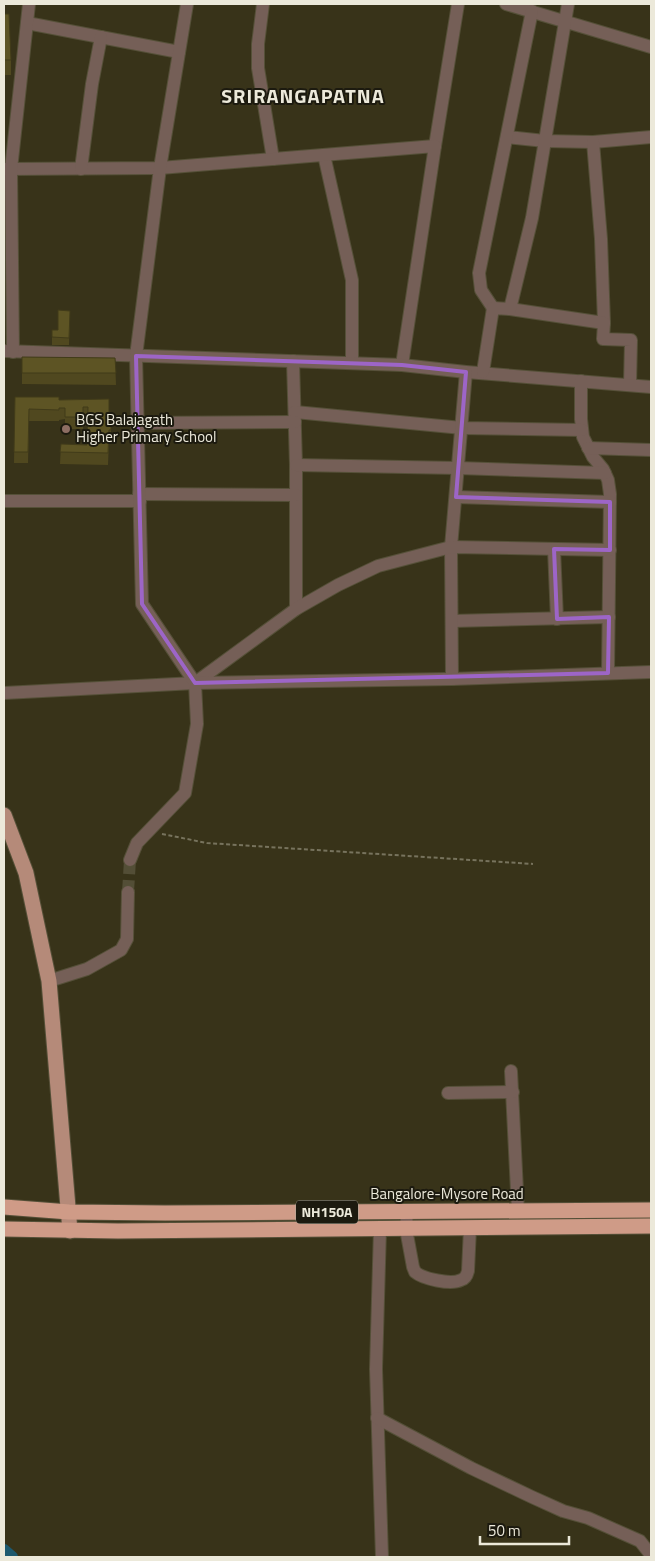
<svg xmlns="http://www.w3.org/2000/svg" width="655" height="1561" font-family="'Titillium Web',sans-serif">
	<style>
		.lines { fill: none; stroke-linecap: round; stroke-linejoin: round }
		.canal { stroke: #1d596e; stroke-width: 12 }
		.minor-tunnel { stroke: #534e36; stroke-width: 12; stroke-dasharray: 12 6; stroke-linecap: butt }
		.minor-casing { stroke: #555038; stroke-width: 14 }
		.major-casing { stroke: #555038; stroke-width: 17 }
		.highway-casing { stroke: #555038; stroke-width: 17 }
		.path { stroke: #77735d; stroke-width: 2; stroke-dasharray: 4 2.5; stroke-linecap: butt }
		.minor { stroke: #755f57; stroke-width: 12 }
		.major { stroke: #b58a79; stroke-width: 15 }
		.highway { stroke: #cf9b87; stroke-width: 15 }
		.wall { fill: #50481f }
		.building { fill: #5d5424; stroke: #413b19 }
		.marked { fill: none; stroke: #9d65c7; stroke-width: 4; stroke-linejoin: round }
		.education-dot { fill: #8d6e63; stroke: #1c1a0f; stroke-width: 2 }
		.labels { text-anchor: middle; stroke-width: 4; stroke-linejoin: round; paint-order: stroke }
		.shield { fill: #1c1a0f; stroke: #aeab9d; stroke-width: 1 }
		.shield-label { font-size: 14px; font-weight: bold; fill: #ece9da }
		.poi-label { font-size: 15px; fill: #ece9da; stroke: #1c1a0f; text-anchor: start }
		.street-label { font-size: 15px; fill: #ece9da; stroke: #1c1a0f }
		.district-label { font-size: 20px; font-weight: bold; letter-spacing: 1px; fill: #ece9da; stroke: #1c1a0f }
	</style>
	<rect width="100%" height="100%" fill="#383319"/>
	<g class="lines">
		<polyline class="canal" points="4,1550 12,1557"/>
		<polyline class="minor-tunnel" points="128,892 130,860"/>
		<g class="minor-casing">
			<g id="minor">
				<polyline points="263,4 258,44 258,68 273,159"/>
				<polyline points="506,4 651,47"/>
				<polyline points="27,23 179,52"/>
				<polyline points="507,137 545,141 593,142 651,137"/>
				<polyline points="593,142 601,239 604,323"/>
				<polyline points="435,146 458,4"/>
				<polyline points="324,155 352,280 352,363"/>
				<polyline points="4,169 160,168 435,146 402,365"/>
				<polyline points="81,169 92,84 101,37"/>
				<polyline points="493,308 481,290 479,273 532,11"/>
				<polyline points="510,309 604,323 603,339 631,340 630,385"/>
				<polyline points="4,351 402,365 466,372 651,387"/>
				<polyline points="13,352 11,169 29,4"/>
				<polyline points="293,361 296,465 296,609"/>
				<polyline points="483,372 493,308 510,309 532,218 568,4"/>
				<polyline points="581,381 581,419 583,437 593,457 603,469 608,480 610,494 608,673"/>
				<polyline points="295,412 462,428 582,430"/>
				<polyline points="138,423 295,422"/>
				<polyline points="588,448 651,450"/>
				<polyline points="296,465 458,468 605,473"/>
				<polyline points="139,494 296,495"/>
				<polyline points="456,497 610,502"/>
				<polyline points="4,501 140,501"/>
				<polyline points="554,549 557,619"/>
				<polyline points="452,621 609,617"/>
				<polyline points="452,679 451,547 466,372"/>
				<polyline points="195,683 296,609 338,585 378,566 451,547 610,550"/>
				<polyline points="4,693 195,683 452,679 651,672"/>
				<polyline points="130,860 137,843 185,793 197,724 195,683 142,604 136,356 160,168 187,4"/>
				<polyline points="49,981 87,969 121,950 127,939 128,892"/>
				<polyline points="511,1071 518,1211"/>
				<polyline points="448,1093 513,1092"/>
				<path d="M407 1212 406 1229 413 1267 415 1272C423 1279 451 1285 461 1280 465 1279 467 1275 468 1271L470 1228"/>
				<polyline points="380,1229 376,1369 382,1557"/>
				<polyline points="377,1418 471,1468 532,1497 563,1511 588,1518 640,1541 651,1555"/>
			</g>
		</g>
		<g class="major-casing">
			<polyline id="major" points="4,815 26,873 49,981 70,1231"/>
		</g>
		<g class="highway-casing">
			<g id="highway">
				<polyline points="4,1207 69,1212 165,1213 651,1210"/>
				<polyline points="4,1229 118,1231 651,1226"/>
			</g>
		</g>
		<polyline class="path" points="162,834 207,843 533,864"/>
		<use href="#minor" class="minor"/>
		<use href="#major" class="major"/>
		<use href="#highway" class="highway"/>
	</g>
	<g class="wall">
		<polygon points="4,14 11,60 11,75 4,75"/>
		<polygon points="70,311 69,345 52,345 52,330 58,330"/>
		<polygon points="22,357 115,358 116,385 22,384"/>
		<polygon points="15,397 59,400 109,399 109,423 111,423 111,442 109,441 108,465 60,464 61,444 87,445 88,418 83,418 83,429 65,429 65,419 59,420 59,421 29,421 28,463 14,463"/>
	</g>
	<g class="building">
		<polygon points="4,14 9,14 11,60 4,60"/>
		<polygon points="58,310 70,311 69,338 52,337 52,330 58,330"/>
		<polygon points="22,357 115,358 116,373 22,373"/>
		<polygon points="15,397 59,397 59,400 109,399 109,423 111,423 111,430 109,430 108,453 60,452 61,444 87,445 88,407 83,407 83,417 65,417 65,408 59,408 59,410 29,409 28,452 14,452"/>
	</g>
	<path class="marked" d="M136 356 402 365 466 372 456 497 610 502V550L554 549 557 619 609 617 608 673 195 683 142 604Z"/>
	<circle class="education-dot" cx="66" cy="429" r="5"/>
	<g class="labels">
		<rect class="shield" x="296" y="1200.5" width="62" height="23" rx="4"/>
		<g class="shield-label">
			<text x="327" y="1217">NH150A</text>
		</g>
		<g class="poi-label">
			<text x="76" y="425">BGS Balajagath<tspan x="76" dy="17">Higher Primary School</tspan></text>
		</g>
		<g class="street-label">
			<text x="447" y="1199">Bangalore-Mysore Road</text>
		</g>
		<g class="district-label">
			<text x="303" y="103">SRIRANGAPATNA</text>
		</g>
	</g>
	<rect width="655" height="1561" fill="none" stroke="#ece9da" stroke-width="10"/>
	<path d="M480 1536v8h89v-8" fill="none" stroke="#ece9da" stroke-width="2.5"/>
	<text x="488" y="1536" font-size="15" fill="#ece9da" stroke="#1c1a0f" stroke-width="4" paint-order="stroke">50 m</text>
</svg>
